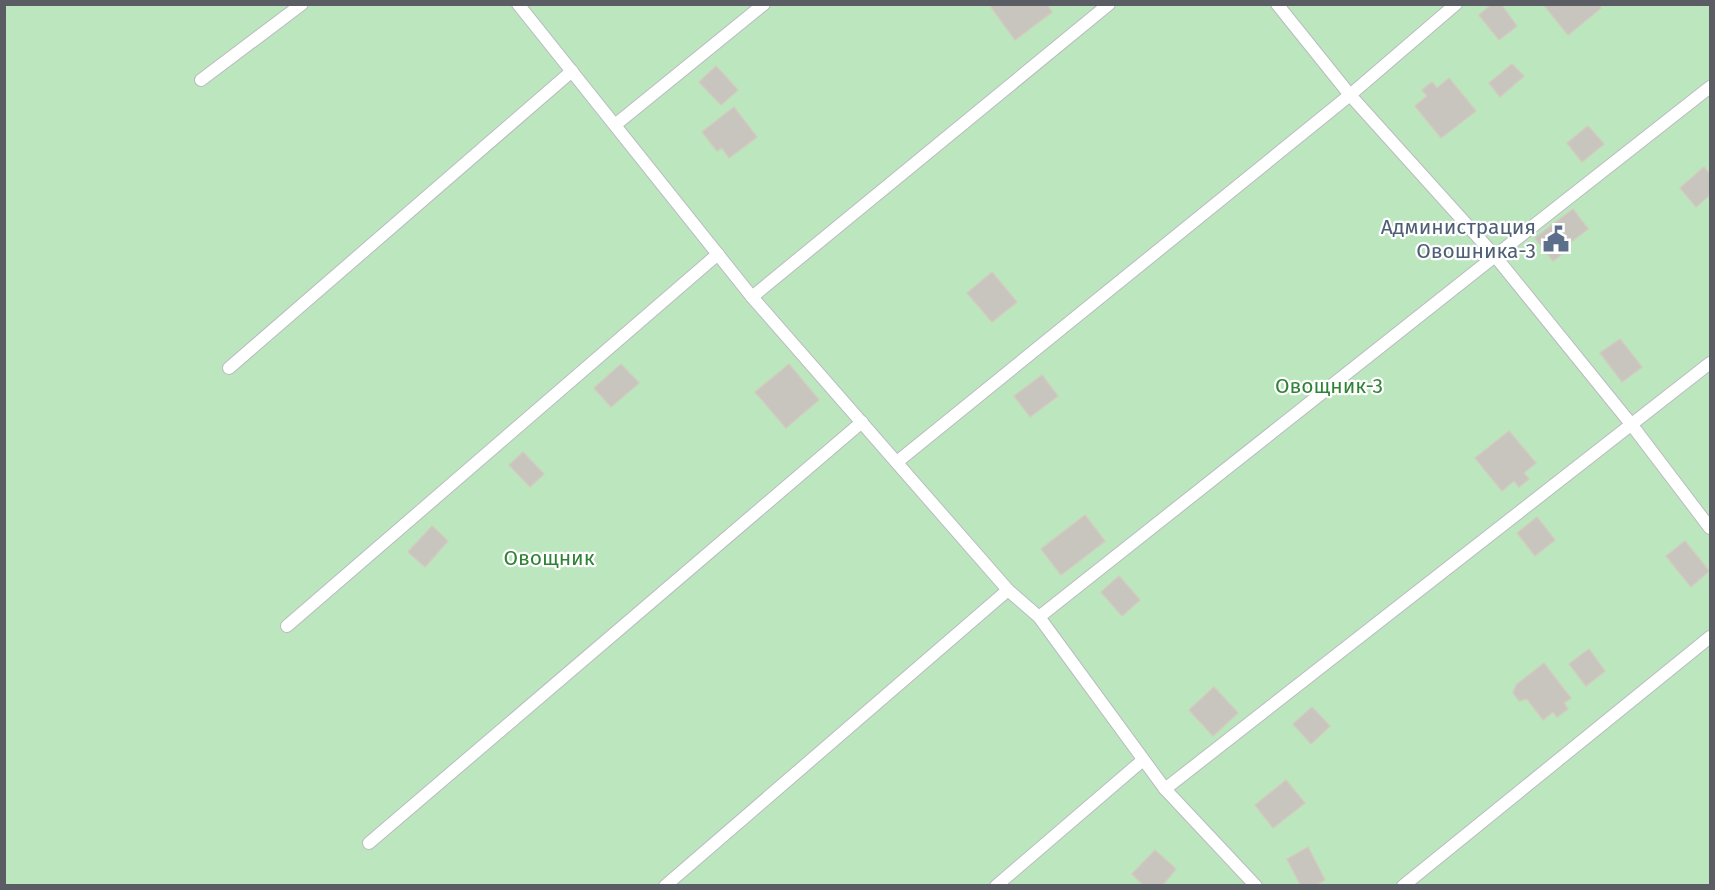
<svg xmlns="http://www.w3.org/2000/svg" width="1715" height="890" font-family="'Fira Sans',sans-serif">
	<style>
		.green { fill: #bce6bd }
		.building { fill: #c8c4be; stroke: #d2ccbf; stroke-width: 1.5 }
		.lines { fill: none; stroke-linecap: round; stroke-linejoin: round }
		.service-casing { stroke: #b9bbc1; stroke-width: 14 }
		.service { stroke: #fff; stroke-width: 12 }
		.labels { text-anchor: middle; stroke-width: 4.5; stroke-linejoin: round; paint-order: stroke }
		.service-label { font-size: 21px; fill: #4e5e75; stroke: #fff; text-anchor: end }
		.park-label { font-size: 21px; fill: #308336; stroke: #fff }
	</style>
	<rect width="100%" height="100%" fill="#edebe1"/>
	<rect class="green" x="5" y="5" width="1705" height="880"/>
	<g class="building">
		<polygon points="994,4 1047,4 1052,12 1015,40 991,7"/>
		<polygon points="1492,4 1501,4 1517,26 1499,40 1479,15"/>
		<polygon points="1543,4 1599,4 1601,8 1568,35"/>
		<polygon points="1512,64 1524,76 1500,97 1489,83"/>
		<polygon points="716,66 738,90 721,105 699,82"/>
		<polygon points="1449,78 1476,111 1441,138 1415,106 1427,96 1422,90 1432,82 1437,88"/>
		<polygon points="734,107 757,137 729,158 722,148 717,151 702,132"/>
		<polygon points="1588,126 1604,144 1582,162 1567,143"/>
		<polygon points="1704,167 1710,174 1710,195 1696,207 1680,188"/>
		<polygon points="1573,209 1588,229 1558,252 1561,255 1553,261 1535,238"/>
		<polygon points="992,272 1017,302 992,322 967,293"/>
		<polygon points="1620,339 1642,367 1622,382 1600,353"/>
		<polygon points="621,364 639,383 611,407 594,388"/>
		<polygon points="789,364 819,400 786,428 755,392"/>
		<polygon points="1042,375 1058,396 1030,417 1014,396"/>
		<polygon points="1509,431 1536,463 1524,473 1529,479 1519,487 1514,481 1502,491 1475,458"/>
		<polygon points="523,452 544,474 530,487 509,465"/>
		<polygon points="1085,515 1105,541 1061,575 1041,549"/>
		<polygon points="1537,517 1555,540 1535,556 1517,533"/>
		<polygon points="432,526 448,541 425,567 408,552"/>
		<polygon points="1685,541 1709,571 1691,587 1666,556"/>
		<polygon points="1119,576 1140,600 1122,616 1101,592"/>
		<polygon points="1589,649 1605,671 1586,686 1569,664"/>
		<polygon points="1544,663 1571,698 1564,703 1568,709 1557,717 1553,712 1543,720 1527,699 1519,701 1513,693 1516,685"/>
		<polygon points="1214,687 1238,713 1213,736 1189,710"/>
		<polygon points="1312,707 1330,726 1311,744 1293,724"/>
		<polygon points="1286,780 1305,803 1273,828 1255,805"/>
		<polygon points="1308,847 1325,880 1315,886 1301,886 1287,859"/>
		<polygon points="1155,850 1176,869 1162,886 1144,886 1132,874"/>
	</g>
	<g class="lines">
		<g class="service-casing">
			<g id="service">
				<polyline points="518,4 752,297 1008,590 1039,617 1165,789 1256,886"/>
				<polyline points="1277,4 1350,95 1495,256 1631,424 1710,528"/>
				<polyline points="201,80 302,4"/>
				<polyline points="615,125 764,4"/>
				<polyline points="752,297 1109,4"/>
				<polyline points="229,368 572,71"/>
				<polyline points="897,462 1350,95 1456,4"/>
				<polyline points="1039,617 1495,256 1710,87"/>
				<polyline points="287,626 718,254"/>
				<polyline points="1165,789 1710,363"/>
				<polyline points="369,843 862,422"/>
				<polyline points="665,886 1008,590"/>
				<polyline points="996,886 1143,760"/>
				<polyline points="1403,886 1710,637"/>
			</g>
		</g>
		<use href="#service" class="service"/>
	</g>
	<defs>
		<g id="civic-bare" transform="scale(2.07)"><path d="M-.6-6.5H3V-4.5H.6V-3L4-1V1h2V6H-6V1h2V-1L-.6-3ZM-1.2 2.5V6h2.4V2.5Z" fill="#5c6f8a" stroke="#fff" stroke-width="2.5" paint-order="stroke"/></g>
	</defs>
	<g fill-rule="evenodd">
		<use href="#civic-bare" x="1556" y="239"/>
	</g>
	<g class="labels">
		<g class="service-label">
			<text x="1536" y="234">Администрация<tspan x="1536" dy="24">Овошника-3</tspan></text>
		</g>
		<g class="park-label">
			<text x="1329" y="393">Овощник-3</text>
			<text x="549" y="565">Овощник</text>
		</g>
	</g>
	<rect width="1715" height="890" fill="none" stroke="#5a5d63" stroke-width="12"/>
</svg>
